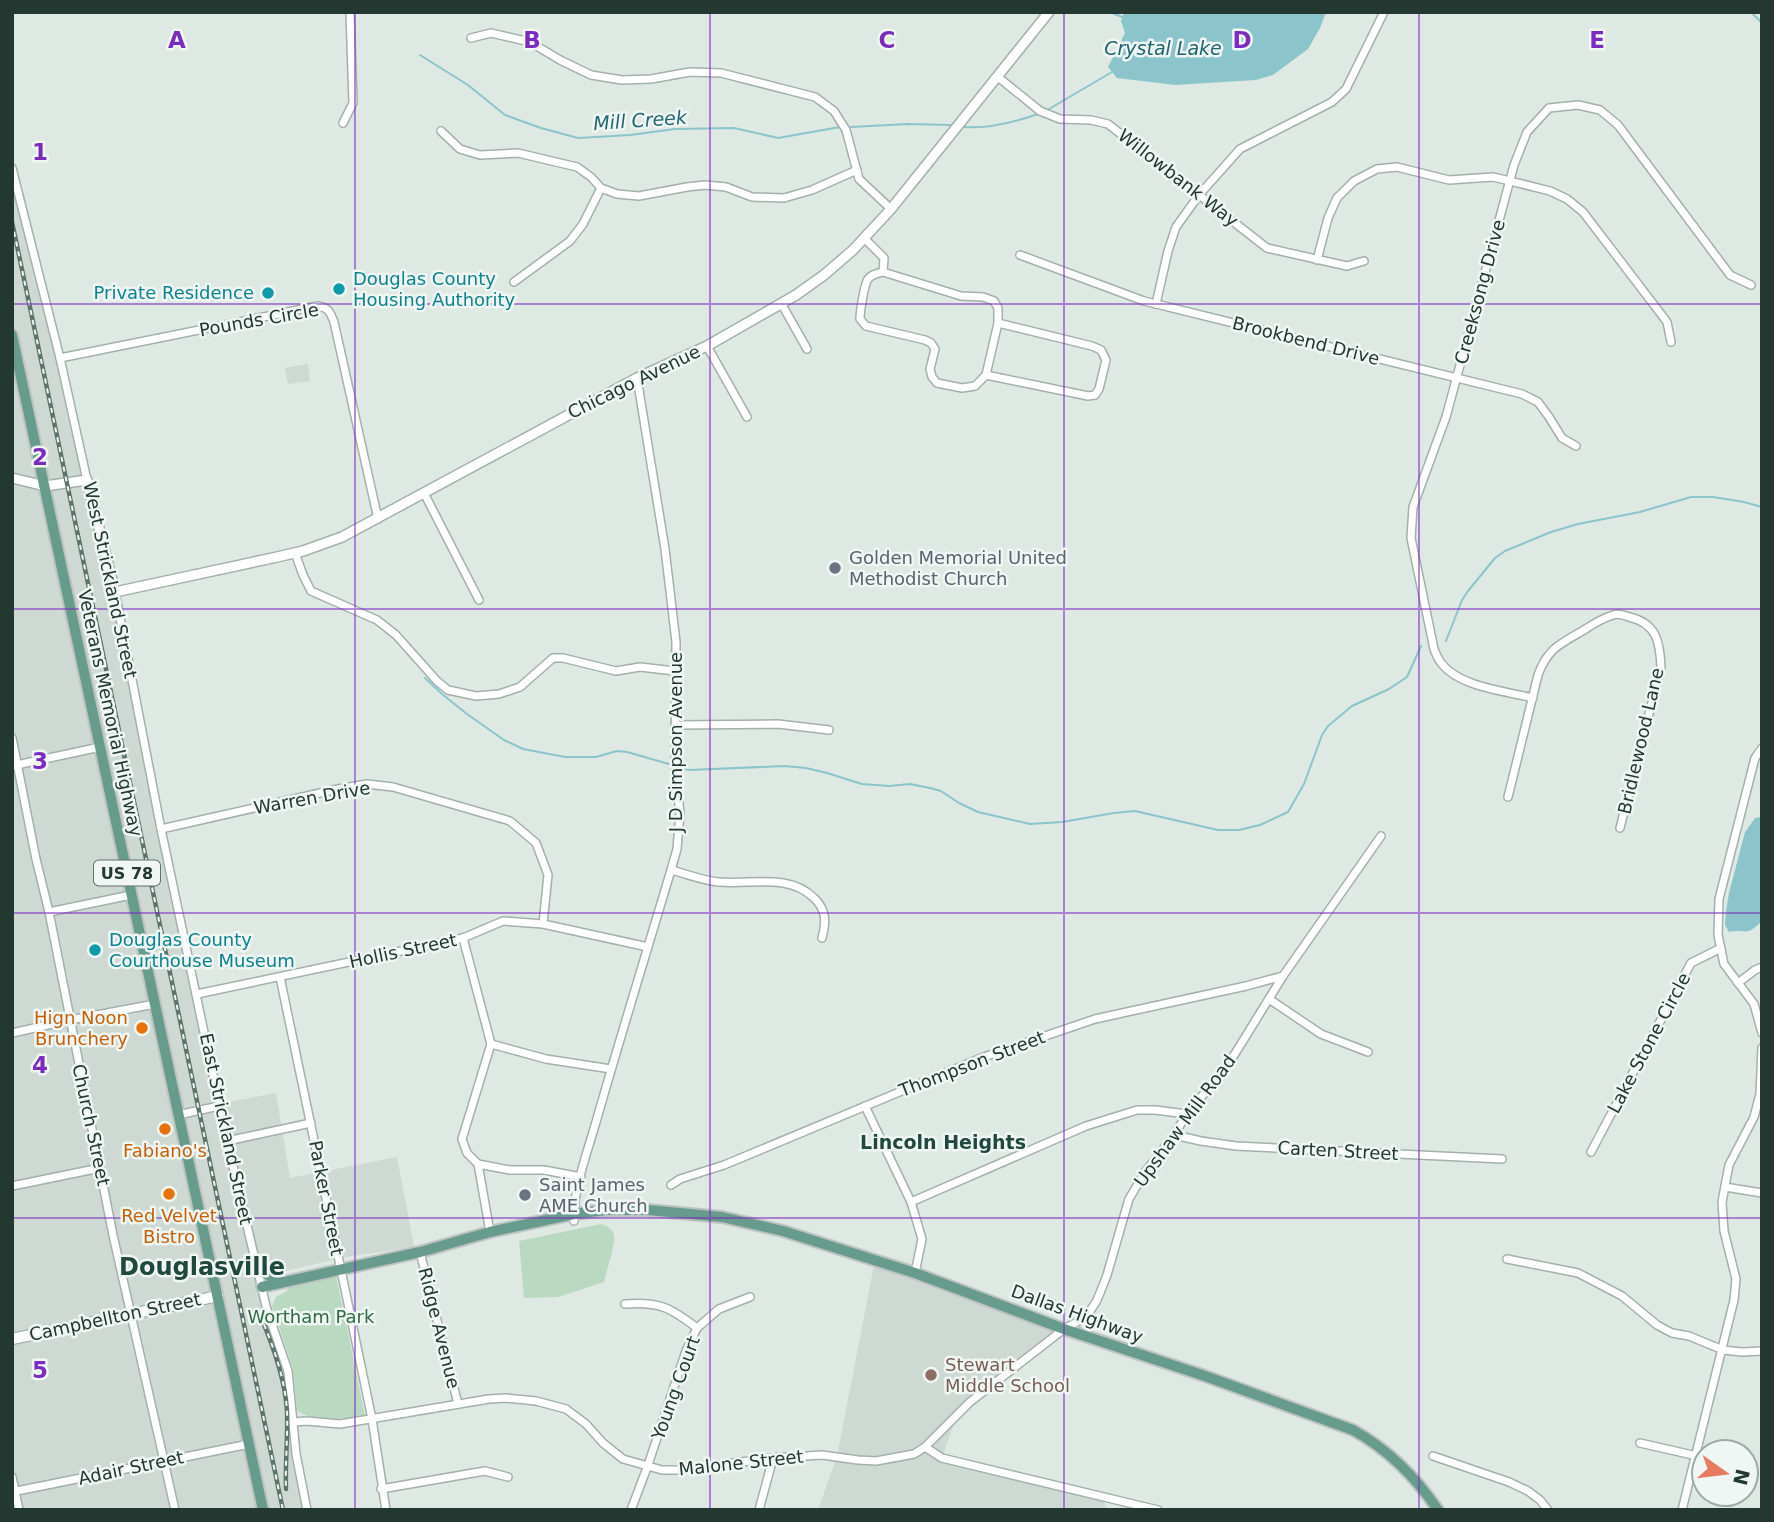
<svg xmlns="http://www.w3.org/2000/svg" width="1774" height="1522" font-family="'DejaVu Sans',sans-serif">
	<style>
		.built { fill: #ced9d3 }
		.green { fill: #bad9c1 }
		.water { fill: #8bc4cb }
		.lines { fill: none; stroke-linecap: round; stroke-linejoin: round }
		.stream { stroke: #8bc4cb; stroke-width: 2 }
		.minor-casing { stroke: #a3b0ab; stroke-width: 10 }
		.tertiary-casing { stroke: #a3b0ab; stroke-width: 12 }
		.secondary-casing { stroke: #a0b4ac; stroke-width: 13 }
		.primary-casing { stroke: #bdc3c1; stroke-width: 14 }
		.minor { stroke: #fff; stroke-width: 7 }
		.tertiary { stroke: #fff; stroke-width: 9 }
		.secondary { stroke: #fff; stroke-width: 10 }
		.primary { stroke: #679c8c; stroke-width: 10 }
		.rail-casing { stroke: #5c746c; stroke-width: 4.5 }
		.rail { stroke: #eff6f3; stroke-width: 2; stroke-dasharray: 5; stroke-linecap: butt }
		.grid { fill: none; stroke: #7b2cbf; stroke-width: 2; stroke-opacity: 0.55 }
		.culture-dot { fill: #0f9aa8; stroke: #eff6f3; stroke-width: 2.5 }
		.worship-dot { fill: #6b7280; stroke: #eff6f3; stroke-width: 2.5 }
		.food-dot { fill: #e8710a; stroke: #eff6f3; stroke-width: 2.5 }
		.education-dot { fill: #8d6e63; stroke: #eff6f3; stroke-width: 2.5 }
		.labels { text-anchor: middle; stroke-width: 5; stroke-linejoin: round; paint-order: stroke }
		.shield { fill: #eff6f3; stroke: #60716b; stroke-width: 2 }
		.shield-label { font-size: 16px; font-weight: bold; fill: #223831 }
		.street-label { font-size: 18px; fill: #223831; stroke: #eff6f3 }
		.culture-label { font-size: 18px; fill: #0d838f; stroke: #eff6f3; text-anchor: start }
		.worship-label { font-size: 18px; fill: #5b616d; stroke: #eff6f3; text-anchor: start }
		.food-label { font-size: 18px; fill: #c56008; stroke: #eff6f3 }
		.park-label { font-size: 18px; fill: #2f6b44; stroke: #eff6f3 }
		.education-label { font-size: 18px; fill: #785e54; stroke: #eff6f3; text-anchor: start }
		.water-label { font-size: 19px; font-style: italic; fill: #21656f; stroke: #eff6f3 }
		.neighbourhood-label { font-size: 19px; font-weight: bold; fill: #20483d; stroke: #eff6f3 }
		.district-label { font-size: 24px; font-weight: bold; fill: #20483d; stroke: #eff6f3 }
		.grid-label { font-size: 23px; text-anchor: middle; font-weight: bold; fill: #7b2cbf; stroke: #eff6f3; stroke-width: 5; stroke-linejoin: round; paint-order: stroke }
	</style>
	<rect width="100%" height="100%" fill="#dfe9e4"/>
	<g class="built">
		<polygon points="12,168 115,592 219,1104 276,1093 290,1178 397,1157 414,1247 346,1257 267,1275 266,1317 285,1371 293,1422 290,1444 303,1510 12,1510"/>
		<polygon points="308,364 310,381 288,384 285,368"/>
		<polygon points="875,1260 1064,1329 955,1421 942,1458 1103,1500 1107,1510 818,1510 837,1456"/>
	</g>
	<g class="green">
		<path d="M601 1224C607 1226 612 1228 614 1235 616 1242 606 1273 604 1282L558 1297 524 1298 519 1241Z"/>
		<path d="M336 1275 365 1416C346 1418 313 1424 297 1410L293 1369 272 1306 276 1297 287 1291 288 1287Z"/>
	</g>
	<g class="water">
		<polygon points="1124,12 1326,12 1320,28 1308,49 1273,75 1256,80 1175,85 1117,78 1108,67 1125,33 1121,21"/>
		<path d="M1762 817V921C1745 938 1747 928 1729 932L1725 925 1726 911 1729 893 1745 832 1755 818Z"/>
	</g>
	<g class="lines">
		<g class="stream">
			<polyline points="1110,12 1122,17"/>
			<polyline points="1751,12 1762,23"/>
			<polyline points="420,55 468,85 505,115 541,128 578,138 630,135 675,129 734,128 778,138 840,127"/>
			<polyline points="1049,109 1112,72"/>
			<polyline points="851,127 908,124 950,125"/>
			<path d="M964 127C989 129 1015 122 1038 114"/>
			<polyline points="1446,641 1462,600 1468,591 1495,558 1505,551 1551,532 1578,524 1640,512 1691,497 1713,497 1744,502 1762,507"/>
			<polyline points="425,678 442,694 467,714 504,740 523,749 565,757 596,757 617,751 627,752 669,764"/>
			<polyline points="681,768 689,770 785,766 806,768 827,773 862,784 889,786 910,784 930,788 941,791 959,803 978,812 1030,824 1062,822 1114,813 1135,811 1218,830 1239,830 1260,825 1288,812 1304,784 1322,735 1328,726 1352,706 1389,689 1407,677 1421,646"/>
		</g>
		<g class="minor-casing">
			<g id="minor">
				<polyline points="471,38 491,33 530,42 560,60 591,75 622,80 651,79 690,72 721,73 815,97 834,111 846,130 859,179 891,209"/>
				<polyline points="998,77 1040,111 1060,119 1091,120 1108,124 1267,248 1347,266 1364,261"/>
				<polyline points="343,123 353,103 350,12"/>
				<polyline points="441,131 460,149 480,155 518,153 577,167 591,177 601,188 617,194 639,196 687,187 705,185 726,187 752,197 784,198 812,190 857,170"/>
				<polyline points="12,168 60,358 87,480"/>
				<path d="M864 238 884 258 883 272C878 273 871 275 868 279 864 285 860 312 860 319L866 326 925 340 931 343 935 349 930 369 932 377 937 383 962 388 975 386 986 375 998 323V308L994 301 983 297 961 296 883 272"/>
				<polyline points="1020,255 1144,301 1522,394 1538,402 1549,417 1562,438 1576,446"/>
				<polyline points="1317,260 1328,218 1337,198 1354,181 1377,169 1397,167 1449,180 1493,177 1510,181 1550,191 1567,199 1583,212 1667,322 1671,342"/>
				<polyline points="514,282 570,241 583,224 601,188"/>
				<polyline points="781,303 807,349"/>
				<polyline points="1156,304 1168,251 1176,227 1199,195 1240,149 1332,102 1346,89 1384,12"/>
				<polyline points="707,346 747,417"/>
				<path d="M60 358 318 306C329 308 330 312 334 322L378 519"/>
				<polyline points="986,375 1088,396 1095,395 1099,389 1106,360 1101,350 1092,346 998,323"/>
				<polyline points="424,493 479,600"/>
				<polyline points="295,553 303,575 311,591 377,620 396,635 437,681 448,690 476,696 499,694 520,687 553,658 563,658 616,671 640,667 675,671"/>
				<polyline points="115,592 161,829 227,1141 267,1310 288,1371 296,1454 307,1510"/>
				<path d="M1533 698C1505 691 1460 687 1442 664 1438 660 1436 654 1434 649L1411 538 1413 507 1446 417 1514 165 1527 132 1549 108 1578 105 1600 110 1618 125 1730 275 1751 285"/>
				<polyline points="675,725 778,724 829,730"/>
				<polyline points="12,738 36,859 49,912 113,1235 175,1510"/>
				<polyline points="1762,748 1755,758 1719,899 1718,935 1724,964 1754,1004 1762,1033"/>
				<polyline points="12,766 100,747"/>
				<path d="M1508 797 1538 675C1548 648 1560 644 1584 630 1593 624 1603 618 1613 615 1618 613 1624 615 1629 617 1657 623 1660 643 1661 667L1620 828"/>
				<polyline points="161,829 338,789 367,784 393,787 510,821 536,843 548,875 543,924"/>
				<path d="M671 870C687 874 704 881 719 882 751 885 789 873 814 898 827 910 826 923 822 938"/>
				<polyline points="49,912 131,895"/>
				<polyline points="463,938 491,1044 462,1139 467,1153 478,1164 510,1170 544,1170 581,1177"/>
				<polyline points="280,977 372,1419 386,1510"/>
				<polyline points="1738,983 1755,970 1762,967"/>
				<polyline points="197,994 463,938 503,921 543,924 648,947"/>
				<polyline points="1269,999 1321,1034 1368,1052"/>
				<polyline points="12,1033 70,1020 155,1004"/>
				<polyline points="491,1044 546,1059 611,1069"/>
				<polyline points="865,1106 911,1202 922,1239 915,1273"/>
				<polyline points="178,1115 219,1106"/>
				<polyline points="1174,1135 1201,1141 1236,1146 1502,1159"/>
				<polyline points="227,1141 311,1123"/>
				<polyline points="1591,1152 1691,963 1721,948"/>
				<polyline points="478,1164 490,1232"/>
				<polyline points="671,1185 680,1179 724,1165 981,1058 1095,1019 1246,986 1283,976"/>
				<polyline points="12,1186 100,1168"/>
				<polyline points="1725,1187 1762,1193"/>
				<polyline points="911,1202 1086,1126 1137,1110 1155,1110 1187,1114"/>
				<path d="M574 1221C572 1193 588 1150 596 1122 620 1038 646 954 671 870L677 849 680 813 675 772 676 642 665 549 637 378"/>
				<polyline points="420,1252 458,1404"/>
				<polyline points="1507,1259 1578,1273 1622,1296 1657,1325 1672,1333 1689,1336 1723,1350 1742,1352 1762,1351"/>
				<path d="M625 1304C659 1301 671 1308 697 1328"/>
				<polyline points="293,1422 307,1421 340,1424 489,1399 506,1398 536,1401 566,1409 586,1424 603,1443 623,1459 662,1470 678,1470 773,1458 822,1455 858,1460 876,1461 914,1454 925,1447 970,1402 1064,1329 1086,1317 1096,1302 1100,1293 1107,1275 1129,1199 1145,1172 1174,1135 1187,1114 1228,1065 1283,976 1381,836"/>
				<polyline points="1640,1443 1697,1456"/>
				<polyline points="925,1447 942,1458 1158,1510"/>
				<polyline points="1433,1456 1509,1482 1528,1491 1540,1500 1548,1510"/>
				<polyline points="12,1477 19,1510"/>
				<polyline points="381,1489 485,1471 508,1477"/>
				<polyline points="12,1492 249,1444"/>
				<polyline points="631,1510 648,1465 686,1351 697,1328 719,1309 750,1297"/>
				<polyline points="759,1510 773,1458"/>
				<polyline points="1682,1510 1734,1300 1736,1279 1724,1231 1722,1202 1729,1165 1754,1117 1760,1094 1762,1048"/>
			</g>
		</g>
		<g class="tertiary-casing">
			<polyline id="tertiary" points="12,478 45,486 87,480 115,592 277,557 303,551 342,537 637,378 707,346 796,295 824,275 853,250 891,209 1049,12"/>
		</g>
		<g class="secondary-casing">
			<polyline id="secondary" points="12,1339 218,1296"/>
		</g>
		<g class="primary-casing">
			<g id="primary">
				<polyline points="12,335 263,1510"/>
				<polyline points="258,1270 282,1282"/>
				<path d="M262 1287 420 1252 490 1232 574 1214 606 1210H648L722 1217 783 1231 915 1273 1064 1329 1205 1376 1353 1430C1389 1450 1415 1476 1438 1510"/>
			</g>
		</g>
		<use href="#minor" class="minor"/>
		<use href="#tertiary" class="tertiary"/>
		<use href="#secondary" class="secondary"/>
		<use href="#primary" class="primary"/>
		<g class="rail-casing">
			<g id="rail">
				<polyline points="12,222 283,1510"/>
				<path d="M260 1315C273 1345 285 1378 287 1411 288 1437 285 1463 286 1489"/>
			</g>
		</g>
		<use href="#rail" class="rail"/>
	</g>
	<path class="grid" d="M355 12V1510M710 12V1510M1064 12V1510M1419 12V1510M12 304H1762M12 609H1762M12 913H1762M12 1218H1762"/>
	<g class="culture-dot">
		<circle cx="339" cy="289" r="7"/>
		<circle cx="268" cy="293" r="7"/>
		<circle cx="95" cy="950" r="7"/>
	</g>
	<g class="worship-dot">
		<circle cx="835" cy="568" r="7"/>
		<circle cx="525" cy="1195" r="7"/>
	</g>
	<g class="food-dot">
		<circle cx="142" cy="1028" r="7"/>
		<circle cx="165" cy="1129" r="7"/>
		<circle cx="169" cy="1194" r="7"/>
	</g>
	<circle class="education-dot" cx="931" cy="1375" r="7"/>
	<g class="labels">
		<rect class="shield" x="94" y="860.5" width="66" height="25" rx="5"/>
		<g class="shield-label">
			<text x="127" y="879">US 78</text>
		</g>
		<g class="street-label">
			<text transform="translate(1178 178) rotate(38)" y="6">Willowbank Way</text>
			<text transform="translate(1480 292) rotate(-75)" y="6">Creeksong Drive</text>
			<text transform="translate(259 320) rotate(-10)" y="6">Pounds Circle</text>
			<text transform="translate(1306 341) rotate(14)" y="6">Brookbend Drive</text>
			<text transform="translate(634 382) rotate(-26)" y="6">Chicago Avenue</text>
			<text transform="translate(110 580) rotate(78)" y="6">West Strickland Street</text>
			<text transform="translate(110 713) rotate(78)" y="6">Veterans Memorial Highway</text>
			<text transform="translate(1641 741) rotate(-77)" y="6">Bridlewood Lane</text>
			<text transform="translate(676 742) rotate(-90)" y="6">J D Simpson Avenue</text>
			<text transform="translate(312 798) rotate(-10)" y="6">Warren Drive</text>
			<text transform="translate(403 951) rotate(-12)" y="6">Hollis Street</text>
			<text transform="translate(1649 1043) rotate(-62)" y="6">Lake Stone Circle</text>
			<text transform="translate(972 1064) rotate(-21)" y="6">Thompson Street</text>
			<text transform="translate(1185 1121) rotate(-54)" y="6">Upshaw Mill Road</text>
			<text transform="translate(91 1125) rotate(78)" y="6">Church Street</text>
			<text transform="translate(226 1129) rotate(78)" y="6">East Strickland Street</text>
			<text transform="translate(1338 1151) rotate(3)" y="6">Carten Street</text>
			<text transform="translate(326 1198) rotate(79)" y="6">Parker Street</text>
			<text transform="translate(1077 1314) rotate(20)" y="6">Dallas Highway</text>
			<text transform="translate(115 1317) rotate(-12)" y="6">Campbellton Street</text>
			<text transform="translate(439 1328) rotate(76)" y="6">Ridge Avenue</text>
			<text transform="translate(676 1388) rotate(-70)" y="6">Young Court</text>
			<text transform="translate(741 1463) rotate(-6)" y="6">Malone Street</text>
			<text transform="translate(131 1468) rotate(-12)" y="6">Adair Street</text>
		</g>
		<g class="culture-label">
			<text x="353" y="285">Douglas County<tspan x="353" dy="21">Housing Authority</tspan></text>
			<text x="254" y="299" text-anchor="end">Private Residence</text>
			<text x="109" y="946">Douglas County<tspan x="109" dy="21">Courthouse Museum</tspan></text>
		</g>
		<g class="worship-label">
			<text x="849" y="564">Golden Memorial United<tspan x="849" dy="21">Methodist Church</tspan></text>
			<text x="539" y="1191">Saint James<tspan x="539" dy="21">AME Church</tspan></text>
		</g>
		<g class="food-label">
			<text x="128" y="1024" text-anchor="end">Hign Noon<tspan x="128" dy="21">Brunchery</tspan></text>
			<text x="165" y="1157">Fabiano's</text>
			<text x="169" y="1222">Red Velvet<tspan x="169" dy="21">Bistro</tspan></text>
		</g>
		<g class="park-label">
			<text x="311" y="1323">Wortham Park</text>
		</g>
		<g class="education-label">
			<text x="945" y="1371">Stewart<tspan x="945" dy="21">Middle School</tspan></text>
		</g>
		<g class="water-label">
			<text x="1163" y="55">Crystal Lake</text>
			<text transform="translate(640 120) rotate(-4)" y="7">Mill Creek</text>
		</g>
		<g class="neighbourhood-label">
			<text x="943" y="1149">Lincoln Heights</text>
		</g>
		<g class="district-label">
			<text x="202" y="1275">Douglasville</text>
		</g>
	</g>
	<g class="grid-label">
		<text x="177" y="48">A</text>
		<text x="532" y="48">B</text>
		<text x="887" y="48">C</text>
		<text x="1242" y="48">D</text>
		<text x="1597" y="48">E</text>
		<text x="40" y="160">1</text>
		<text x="40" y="465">2</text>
		<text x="40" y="769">3</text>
		<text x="40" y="1073">4</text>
		<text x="40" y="1378">5</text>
	</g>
	<rect width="1774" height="1522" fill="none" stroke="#223831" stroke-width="28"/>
	<g transform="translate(1725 1473) rotate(104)"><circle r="33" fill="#eff6f3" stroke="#9daaa5" stroke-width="2"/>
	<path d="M0-5L12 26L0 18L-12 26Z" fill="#e77b60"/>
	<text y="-10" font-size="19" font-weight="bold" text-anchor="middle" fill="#223831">N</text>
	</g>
</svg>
